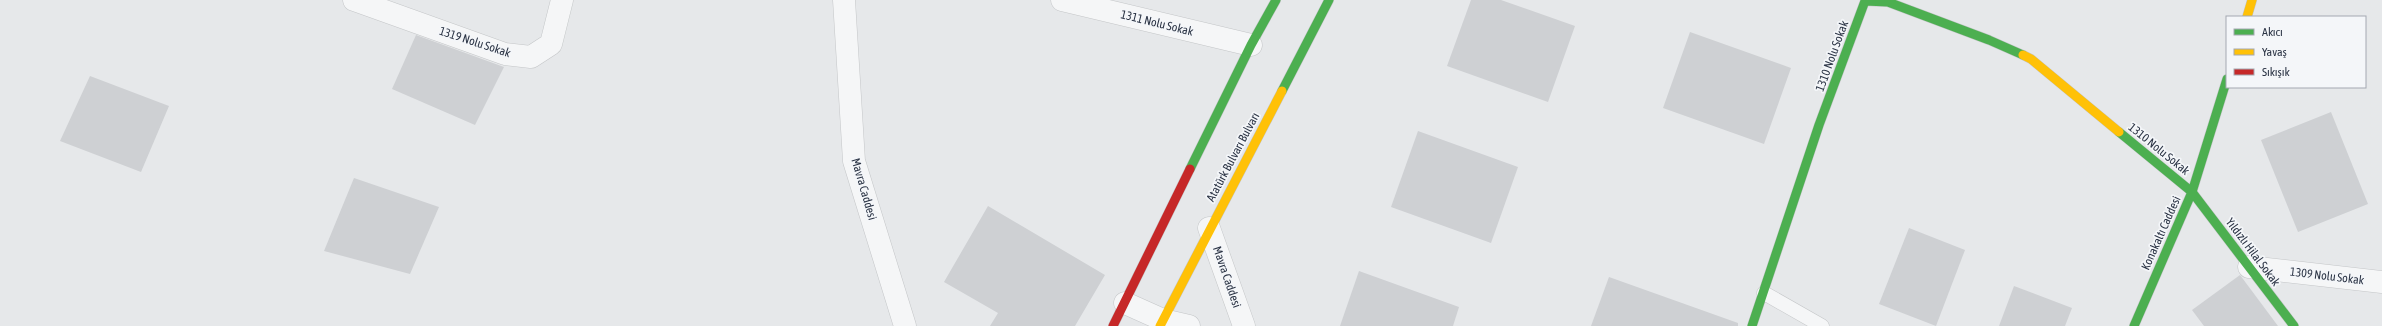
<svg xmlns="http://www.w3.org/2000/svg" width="2382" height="326" font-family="'Asap Condensed',sans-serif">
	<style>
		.building { fill: #ced0d3 }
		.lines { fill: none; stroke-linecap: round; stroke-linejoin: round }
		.lane-casing { stroke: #c4c6c8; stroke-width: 15 }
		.street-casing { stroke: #c4c6c8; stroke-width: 23 }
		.fast-casing { stroke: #c4c6c8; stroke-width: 10 }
		.slow-casing { stroke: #c4c6c8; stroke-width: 10 }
		.jam-casing { stroke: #c4c6c8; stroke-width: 10 }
		.lane { stroke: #f5f6f7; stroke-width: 14 }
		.street { stroke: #f5f6f7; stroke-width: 22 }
		.fast { stroke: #4caf50; stroke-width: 9 }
		.slow { stroke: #ffc107; stroke-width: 9 }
		.jam { stroke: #c62828; stroke-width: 9 }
		.labels { text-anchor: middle; stroke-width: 3.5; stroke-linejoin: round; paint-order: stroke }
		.street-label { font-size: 12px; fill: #2b3445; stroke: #f4f6f9 }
	</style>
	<rect width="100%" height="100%" fill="#e6e8ea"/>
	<g class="building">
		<polygon points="1471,0 1501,0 1575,26 1548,102 1447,66"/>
		<polygon points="1690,32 1791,68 1764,144 1663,108"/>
		<polygon points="416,35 504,67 475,125 392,89"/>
		<polygon points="90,76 169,106 141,172 60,141"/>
		<polygon points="2331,112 2368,204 2298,232 2261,140"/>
		<polygon points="1418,131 1518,167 1491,243 1391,207"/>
		<polygon points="354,178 439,207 410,274 324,251"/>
		<polygon points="988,206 1105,275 1075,326 990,326 998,313 944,282"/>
		<polygon points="1909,228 1965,250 1936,326 1879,304"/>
		<polygon points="1359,271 1459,307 1453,326 1340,326"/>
		<polygon points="2240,275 2278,326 2204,326 2192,310"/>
		<polygon points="1609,277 1738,323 1738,326 1591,326"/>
		<polygon points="2014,286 2072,308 2065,326 1999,326"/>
	</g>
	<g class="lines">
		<g class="lane-casing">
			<polyline id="lane" points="1764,293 1822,326"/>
		</g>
		<g class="street-casing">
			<g id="street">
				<polyline points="354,0 505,54 531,57 551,44 562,0"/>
				<polyline points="844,0 854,161 905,326"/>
				<polyline points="1062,0 1251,45"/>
				<polyline points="1209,228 1244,326"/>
				<polyline points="2249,267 2382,282"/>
				<polyline points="1125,303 1163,320 1189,326"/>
			</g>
		</g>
		<g class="fast-casing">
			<g id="fast">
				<polyline points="1282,91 1329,0"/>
				<polyline points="2119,132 2192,192 2294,326"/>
				<polyline points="1190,169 1251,45 1276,0"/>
				<polyline points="1752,326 1819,125 1865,1 1888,2 1989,40 2023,55"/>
				<polyline points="2134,326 2192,192 2227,79"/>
			</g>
		</g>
		<g class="slow-casing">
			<g id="slow">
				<polyline points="2247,17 2252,0"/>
				<polyline points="2023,55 2031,59 2119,132"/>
				<polyline points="1160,326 1282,91"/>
			</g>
		</g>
		<g class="jam-casing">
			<polyline id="jam" points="1113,326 1190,169"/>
		</g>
		<use href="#lane" class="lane"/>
		<use href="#street" class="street"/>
		<use href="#fast" class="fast"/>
		<use href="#slow" class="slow"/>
		<use href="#jam" class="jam"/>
	</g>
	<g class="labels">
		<g class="street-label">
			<text transform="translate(1157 23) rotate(14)" y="4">1311 Nolu Sokak</text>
			<text transform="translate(475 42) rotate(18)" y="4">1319 Nolu Sokak</text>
			<text transform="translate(1832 56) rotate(-70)" y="4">1310 Nolu Sokak</text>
			<text transform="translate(2159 149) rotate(39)" y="4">1310 Nolu Sokak</text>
			<text transform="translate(1233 157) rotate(-62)" y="4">Atatürk Bulvarı Bulvarı</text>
			<text transform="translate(864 189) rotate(74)" y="4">Mavra Caddesi</text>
			<text transform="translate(2161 233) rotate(-66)" y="4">Konakaltı Caddesi</text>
			<text transform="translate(2253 252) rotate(53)" y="4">Yıldızlı Hilal Sokak</text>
			<text transform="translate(2327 276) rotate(7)" y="4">1309 Nolu Sokak</text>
			<text transform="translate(1227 277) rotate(71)" y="4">Mavra Caddesi</text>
		</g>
	</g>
	<rect x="2226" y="16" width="140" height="72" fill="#f4f6f9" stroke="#a4a8b1"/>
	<rect x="2234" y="29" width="20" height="6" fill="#4caf50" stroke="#a4a8b1"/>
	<text x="2262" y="36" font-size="12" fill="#2b3445">Akıcı</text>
	<rect x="2234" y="49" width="20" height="6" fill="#ffc107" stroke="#a4a8b1"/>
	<text x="2262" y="56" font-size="12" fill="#2b3445">Yavaş</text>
	<rect x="2234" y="69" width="20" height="6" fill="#c62828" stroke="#a4a8b1"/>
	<text x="2262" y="76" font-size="12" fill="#2b3445">Sıkışık</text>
</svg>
